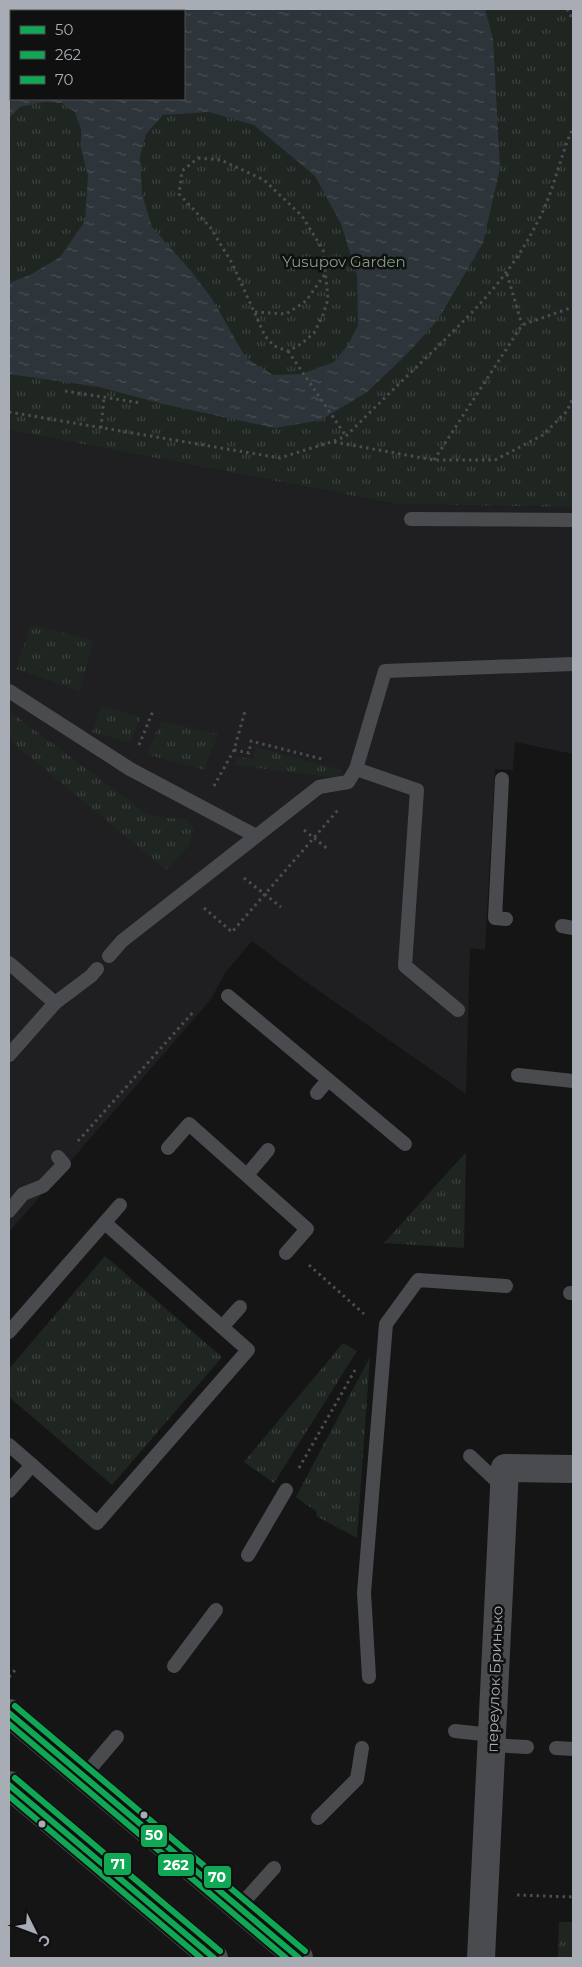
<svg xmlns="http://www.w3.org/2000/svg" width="582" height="1967" font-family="Montserrat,sans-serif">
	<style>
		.built { fill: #1f1f21 }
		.grass { fill: url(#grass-tufts); fill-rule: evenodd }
		.water { fill: url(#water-ripples); fill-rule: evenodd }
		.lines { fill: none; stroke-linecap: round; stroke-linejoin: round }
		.path { stroke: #4b4d4f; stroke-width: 3; stroke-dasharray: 2.5 4; stroke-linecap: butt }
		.service { stroke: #4a4b4e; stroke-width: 14 }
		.minor { stroke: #4a4b4e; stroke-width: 28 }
		.primary { stroke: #4c4e50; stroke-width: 28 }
		.bus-1-casing { stroke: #101011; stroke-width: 10 }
		.bus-2-casing { stroke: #101011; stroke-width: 10 }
		.bus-3-casing { stroke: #101011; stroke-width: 10 }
		.bus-4-casing { stroke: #101011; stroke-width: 10 }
		.bus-1 { stroke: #10a855; stroke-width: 6 }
		.bus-2 { stroke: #10a855; stroke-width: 6 }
		.bus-3 { stroke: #10a855; stroke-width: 6 }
		.bus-4 { stroke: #10a855; stroke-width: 6 }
		.bus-dot { fill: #a8acb5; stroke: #101011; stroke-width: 2 }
		.labels { text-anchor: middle; stroke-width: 5; stroke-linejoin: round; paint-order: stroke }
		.park-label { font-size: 15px; fill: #819e82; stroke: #101011 }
		.street-label { font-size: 15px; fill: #a8acb5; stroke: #101011 }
		.line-badge { stroke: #101011; stroke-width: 2 }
		.badge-label { font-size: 14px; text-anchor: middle; font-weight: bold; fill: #fff }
	</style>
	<defs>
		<pattern id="grass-tufts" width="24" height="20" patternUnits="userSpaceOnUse" patternTransform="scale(1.25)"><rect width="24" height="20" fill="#1f2520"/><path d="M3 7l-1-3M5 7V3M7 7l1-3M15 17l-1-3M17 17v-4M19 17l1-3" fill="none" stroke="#3d423e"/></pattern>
		<pattern id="water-ripples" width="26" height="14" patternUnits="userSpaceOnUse" patternTransform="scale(1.25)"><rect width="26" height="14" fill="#2d353a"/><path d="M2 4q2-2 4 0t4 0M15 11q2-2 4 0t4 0" fill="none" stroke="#495054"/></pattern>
	</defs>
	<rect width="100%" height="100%" fill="#151516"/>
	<polygon class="built" points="9,430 396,504 573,507 573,754 515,742 513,770 495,769 485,950 470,948 466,1094 302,979 252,941 225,973 211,999 201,1011 9,1232"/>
	<g class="grass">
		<path d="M9 9H573V507L396 504 9 430ZM11 11H184V99H11Z"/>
		<polygon points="31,625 93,640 80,691 16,669"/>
		<polygon points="101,706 141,717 130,743 92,732"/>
		<polygon points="9,711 147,814 166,818 187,819 195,829 188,847 166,870 9,740"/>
		<polygon points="161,721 218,734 204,770 147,754"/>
		<polygon points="256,747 342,770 338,778 235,765 238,757 253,759"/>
		<polygon points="466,1152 464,1248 384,1243"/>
		<polygon points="105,1256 222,1357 112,1485 9,1397 9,1369"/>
		<polygon points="343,1343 357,1351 274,1483 244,1462"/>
		<polygon points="370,1357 357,1538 316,1516 317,1512 296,1497"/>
		<polygon points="559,1922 573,1922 573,1958 558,1958"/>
	</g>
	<path class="water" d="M37 9H485L493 39 500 168 483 243 437 321 404 357 367 392 321 420 275 428 163 404 99 387 9 374V283L30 275 60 257 85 221 88 176 81 149V129L75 112 62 103 45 102 20 107 9 118V38L11 36V99H184V11H35ZM209 112 254 125 315 176 341 224 357 275 358 325 348 345 334 362 302 374 273 375 246 358 212 299 191 271 152 227 142 194 140 156 146 134 163 115Z"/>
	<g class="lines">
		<g class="path">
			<polyline points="567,9 573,20"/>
			<polygon points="198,158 221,160 264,180 302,216 323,250 328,299 323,315 314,333 301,344 288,351 274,346 265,336 232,263 210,227 179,194 182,171"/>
			<polyline points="507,274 522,325"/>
			<polyline points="255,312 286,314 306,301 325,274"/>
			<polyline points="288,351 346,436"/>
			<polyline points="65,391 141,403"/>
			<path d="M9 412 280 458 334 441 346 436C374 408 402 381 431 353 475 310 510 277 538 221 554 192 559 158 573 128"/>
			<polyline points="101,428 104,397"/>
			<polyline points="334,442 434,460 495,460 543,435 567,411 573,398"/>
			<polyline points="434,460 522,325 573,307"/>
			<polyline points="139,745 153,711"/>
			<polyline points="234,750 249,753 251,741 322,759"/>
			<polyline points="214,786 234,750 245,711"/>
			<polyline points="304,830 329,850"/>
			<polyline points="244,878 281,907"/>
			<polyline points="204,908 232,932 338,810"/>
			<polyline points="78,1141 194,1011"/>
			<polyline points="309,1265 364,1314"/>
			<polyline points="299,1468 355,1370"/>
			<polyline points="9,1677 16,1669"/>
			<polyline points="517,1895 573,1897"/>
		</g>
		<g class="service">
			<polyline points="411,519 573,520"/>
			<polyline points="9,691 130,769 256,836"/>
			<polyline points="356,769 417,790 405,966 458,1010"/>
			<polyline points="502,779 495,918 506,919"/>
			<polyline points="562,926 573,928"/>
			<polyline points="109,956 122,941 319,787 348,782 356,769 385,671 573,664"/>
			<polyline points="9,963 55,1003"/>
			<polyline points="228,996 405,1144"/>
			<polyline points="9,1055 55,1003 91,976 97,969"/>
			<polyline points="518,1075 573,1081"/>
			<polyline points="317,1093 328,1080"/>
			<polyline points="168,1148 189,1124 307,1229 286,1253"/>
			<polyline points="247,1175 268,1150"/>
			<polyline points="9,1211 23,1194 43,1186 64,1164 58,1157"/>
			<polyline points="105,1223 222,1327"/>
			<polyline points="570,1293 573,1293"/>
			<polyline points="9,1332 120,1205"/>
			<polyline points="9,1445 32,1465"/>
			<polyline points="470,1456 504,1488"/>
			<polyline points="9,1491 32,1465 97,1523 248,1350 222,1327 240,1307"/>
			<polyline points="248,1555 286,1490"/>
			<polyline points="174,1666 216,1610"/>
			<polyline points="369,1677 364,1593 386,1324 418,1280 506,1286"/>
			<polyline points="455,1731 492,1735"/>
			<polyline points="492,1745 527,1747"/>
			<polyline points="556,1748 573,1749"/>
			<polyline points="84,1776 117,1737"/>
			<polyline points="318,1818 357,1779 362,1748"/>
			<polyline points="239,1907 274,1868"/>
		</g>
		<polyline class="minor" points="481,1958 505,1468 573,1469"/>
		<g class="primary">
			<polyline points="9,1713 299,1958"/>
			<polyline points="9,1785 214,1958"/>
		</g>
		<g class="bus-1-casing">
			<g id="bus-1">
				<polyline points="9,1713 299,1958"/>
				<polyline points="9,1785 214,1958"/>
			</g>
		</g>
		<g class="bus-2-casing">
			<g id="bus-2">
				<polyline points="9,1724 286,1958"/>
				<polyline points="9,1796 201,1958"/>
			</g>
		</g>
		<g class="bus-3-casing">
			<polyline id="bus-3" points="15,1706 305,1951"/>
		</g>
		<g class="bus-4-casing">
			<polyline id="bus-4" points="15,1778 220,1951"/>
		</g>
		<use href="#bus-1" class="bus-1"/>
		<use href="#bus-2" class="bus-2"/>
		<use href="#bus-3" class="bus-3"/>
		<use href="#bus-4" class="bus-4"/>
	</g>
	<g class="bus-dot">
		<circle cx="144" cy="1815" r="4.5"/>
		<circle cx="42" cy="1824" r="4.5"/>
	</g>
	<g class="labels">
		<g class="park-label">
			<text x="344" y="267">Yusupov Garden</text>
		</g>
		<g class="street-label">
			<text transform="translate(495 1679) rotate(-88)" y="5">переулок Бринько</text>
		</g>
	</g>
	<g class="line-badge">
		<rect x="140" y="1824" width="28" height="24" rx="5" fill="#10a855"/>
		<rect x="103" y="1852" width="29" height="24" rx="5" fill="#10a855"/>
		<rect x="157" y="1853" width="38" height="24" rx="5" fill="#10a855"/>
		<rect x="203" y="1865" width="29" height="24" rx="5" fill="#10a855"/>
	</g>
	<g class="badge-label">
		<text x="154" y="1840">50</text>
		<text x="118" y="1869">71</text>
		<text x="176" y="1870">262</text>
		<text x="217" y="1882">70</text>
	</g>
	<rect width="582" height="1967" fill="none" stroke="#a8acb5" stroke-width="20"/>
	<rect x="10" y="10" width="175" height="90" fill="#101011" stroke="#4d4e53"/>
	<rect x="20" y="26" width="25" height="8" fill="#10a855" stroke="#4d4e53"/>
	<text x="55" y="35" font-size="15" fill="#a8acb5">50</text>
	<rect x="20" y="51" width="25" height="8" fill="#10a855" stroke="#4d4e53"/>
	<text x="55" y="60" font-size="15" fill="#a8acb5">262</text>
	<rect x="20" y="76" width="25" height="8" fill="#10a855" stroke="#4d4e53"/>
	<text x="55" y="85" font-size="15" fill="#a8acb5">70</text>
	<g transform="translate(35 1932) rotate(132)" stroke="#101011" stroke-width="4" paint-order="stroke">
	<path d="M0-4L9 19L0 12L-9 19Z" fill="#a8acb5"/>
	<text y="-8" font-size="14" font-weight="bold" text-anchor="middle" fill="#a8acb5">С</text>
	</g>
</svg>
